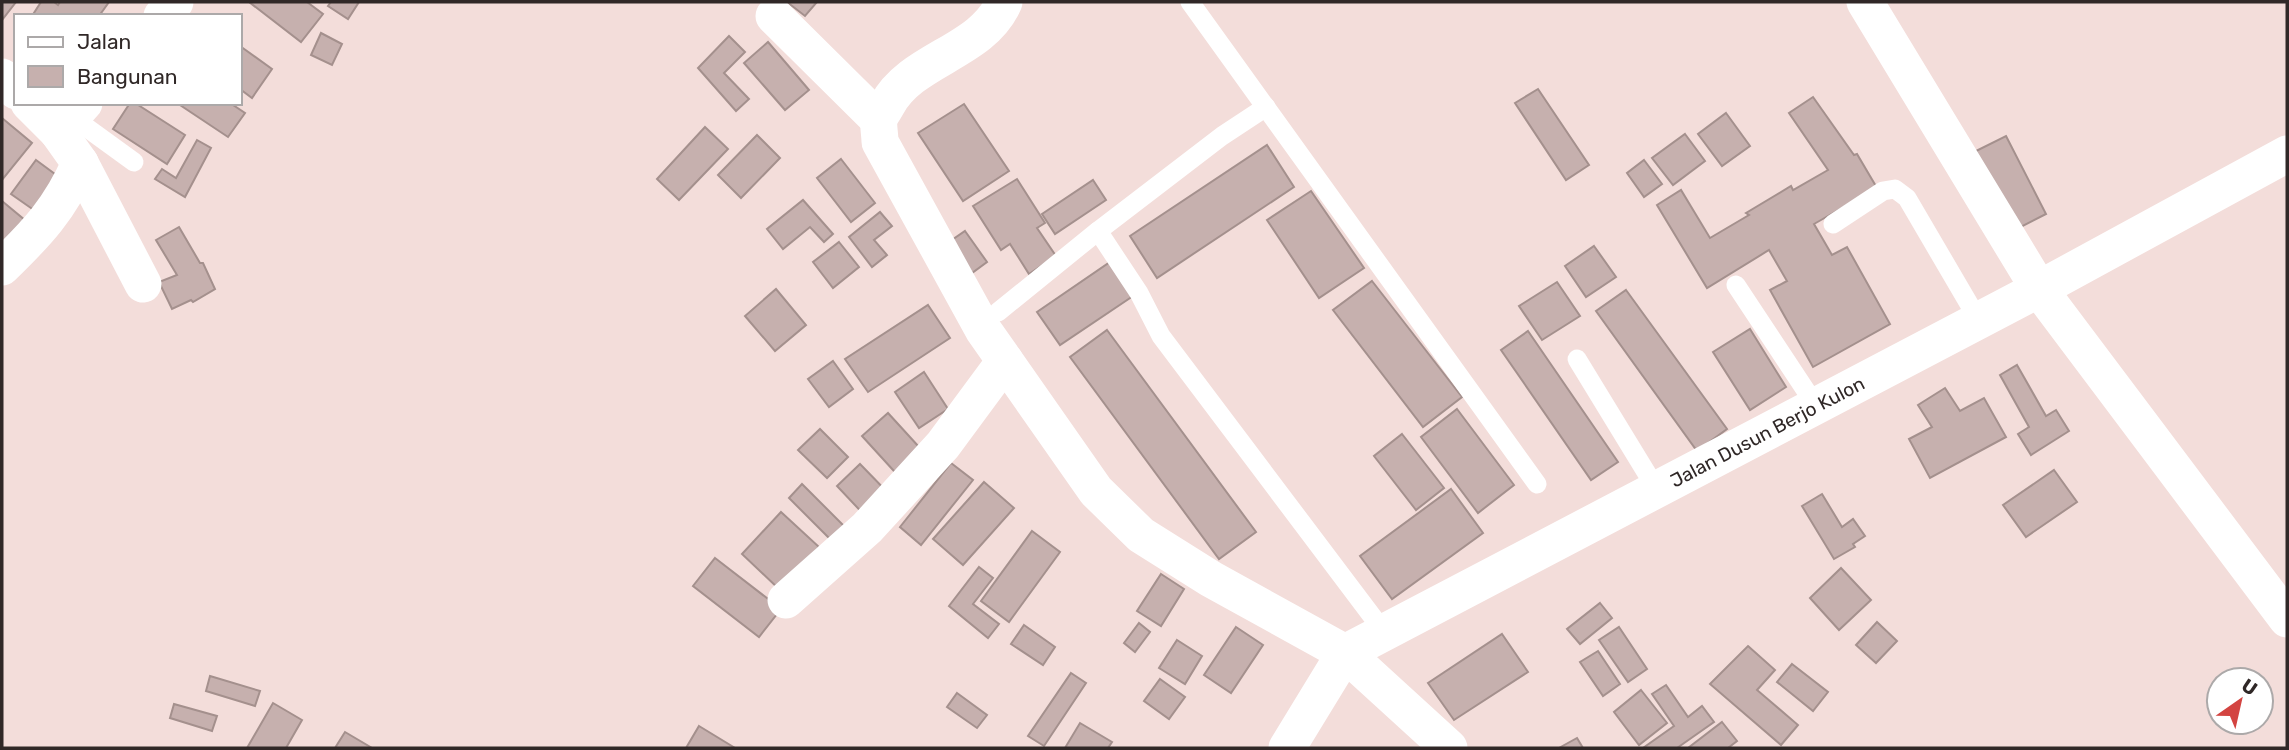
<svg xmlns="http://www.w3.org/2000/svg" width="2289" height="750" font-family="Rubik,sans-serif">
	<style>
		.building { fill: #c6b0ae; stroke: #a4908d; stroke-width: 2 }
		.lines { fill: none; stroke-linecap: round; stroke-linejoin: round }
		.service { stroke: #fff; stroke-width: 19 }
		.minor { stroke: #fff; stroke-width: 37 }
		.labels { text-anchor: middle; stroke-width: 7; stroke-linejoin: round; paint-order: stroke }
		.street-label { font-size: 19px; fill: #302827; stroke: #fff }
	</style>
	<rect width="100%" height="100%" fill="#f3ddda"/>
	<g class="building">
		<polygon points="2,2 16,2 2,20"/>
		<polygon points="41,2 54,2 58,5 60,2 109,2 99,16 32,16"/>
		<polygon points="249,2 307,2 323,14 301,42"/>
		<polygon points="331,2 359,2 348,19 328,6"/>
		<polygon points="787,2 817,2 805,16"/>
		<polygon points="321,33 342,44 332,65 311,55"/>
		<polygon points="729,36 745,52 724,73 749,99 736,111 698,68"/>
		<polygon points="768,42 809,90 785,110 744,63"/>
		<polygon points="240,46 272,69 252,98 240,89"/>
		<polygon points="1538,89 1589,165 1566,180 1515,103"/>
		<polygon points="1813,97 1854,155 1857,154 1877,188 1814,224 1832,255 1847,247 1890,324 1813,367 1770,290 1787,281 1769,250 1707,288 1657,205 1681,190 1710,238 1749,215 1746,213 1791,186 1793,190 1828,170 1789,113"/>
		<polygon points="130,103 135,103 185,135 167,164 113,129"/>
		<polygon points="177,103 230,103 245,113 228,137"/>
		<polygon points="964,104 1009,171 963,201 918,133"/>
		<polygon points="1726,113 1750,146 1722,166 1698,134"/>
		<polygon points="2,118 32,143 2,180"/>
		<polygon points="705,127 728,149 679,200 657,179"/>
		<polygon points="1685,134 1705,161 1673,185 1652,158"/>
		<polygon points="757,135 780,158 741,198 718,175"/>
		<polygon points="2006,136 2046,214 2013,231 1972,153"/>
		<polygon points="197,140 211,148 185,197 155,179 162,169 176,178"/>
		<polygon points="1267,145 1294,187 1157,278 1130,236"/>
		<polygon points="841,159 875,203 851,222 817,178"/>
		<polygon points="36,160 63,180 38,213 11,194"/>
		<polygon points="1644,160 1662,184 1644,197 1627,173"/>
		<polygon points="1017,179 1045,223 1037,228 1056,256 1029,274 1010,244 1001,250 973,206"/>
		<polygon points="1093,180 1106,200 1055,234 1042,214"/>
		<polygon points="1311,191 1364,268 1319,298 1267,220"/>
		<polygon points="803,200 833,234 824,242 810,227 783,249 767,229"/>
		<polygon points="2,201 26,221 2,251"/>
		<polygon points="880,212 892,226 874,240 887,255 872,267 849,237"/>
		<polygon points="179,227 200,263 203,263 215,289 193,302 191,300 172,309 159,282 177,275 156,240"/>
		<polygon points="965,231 987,262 972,273 949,242"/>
		<polygon points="839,242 859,267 833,288 813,262"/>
		<polygon points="1594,246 1616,277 1586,297 1565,266"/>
		<polygon points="1113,260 1136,294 1060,345 1037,312"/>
		<polygon points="1372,281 1462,397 1423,427 1333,310"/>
		<polygon points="1557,282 1580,316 1542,340 1519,306"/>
		<polygon points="776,289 806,325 775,351 745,316"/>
		<polygon points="1626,290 1727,429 1697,451 1596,311"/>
		<polygon points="928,305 950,338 868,392 845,359"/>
		<polygon points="1750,329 1786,387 1750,410 1713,352"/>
		<polygon points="1107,330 1256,532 1219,559 1070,357"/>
		<polygon points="1528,331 1618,462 1591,480 1501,350"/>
		<polygon points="833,361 853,389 829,407 808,379"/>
		<polygon points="2017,365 2046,416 2056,410 2069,431 2031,455 2018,434 2029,427 2000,375"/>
		<polygon points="924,372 948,409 919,428 895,392"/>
		<polygon points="1945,388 1960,411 1984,398 2006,437 1930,478 1909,439 1932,427 1918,405"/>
		<polygon points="1457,409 1514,485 1478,513 1421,437"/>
		<polygon points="888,413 930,459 904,482 862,436"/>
		<polygon points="820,429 848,457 827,478 798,450"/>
		<polygon points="1402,434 1444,488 1416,510 1374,456"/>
		<polygon points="951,463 973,480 921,545 900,527"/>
		<polygon points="860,464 894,499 870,521 837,486"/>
		<polygon points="2054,470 2077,502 2026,537 2003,505"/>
		<polygon points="984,482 1014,508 963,565 933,539"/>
		<polygon points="802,484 844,526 831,540 789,498"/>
		<polygon points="1451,489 1483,533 1392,599 1360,556"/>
		<polygon points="1822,494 1842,527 1853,519 1865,536 1853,544 1855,547 1834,559 1802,506"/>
		<polygon points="781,512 819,547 779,589 742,554"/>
		<polygon points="1032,531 1060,552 1009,622 981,601"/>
		<polygon points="715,558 781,609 759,637 693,586"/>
		<polygon points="979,567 993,578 973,604 999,624 988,638 949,606"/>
		<polygon points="1841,568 1871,600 1839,630 1810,598"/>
		<polygon points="1161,574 1184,589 1161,626 1137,611"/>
		<polygon points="1600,603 1612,618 1580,644 1567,629"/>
		<polygon points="1877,622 1897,641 1876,663 1856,645"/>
		<polygon points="1139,623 1150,632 1135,652 1124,643"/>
		<polygon points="1024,625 1055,647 1043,665 1011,644"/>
		<polygon points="1236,627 1263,645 1231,693 1204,675"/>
		<polygon points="1619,627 1647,669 1628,682 1599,640"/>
		<polygon points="1502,634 1528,672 1454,720 1428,683"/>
		<polygon points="1177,640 1202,656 1185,684 1159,668"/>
		<polygon points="1748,646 1775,670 1757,690 1798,725 1781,745 1710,684"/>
		<polygon points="1598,651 1620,684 1603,696 1580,662"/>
		<polygon points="1792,664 1828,692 1813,711 1777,682"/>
		<polygon points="1071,673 1086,683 1044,746 1028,736"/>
		<polygon points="210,676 260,691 255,706 206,691"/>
		<polygon points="1160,679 1185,697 1169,719 1144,701"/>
		<polygon points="1666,685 1688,717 1702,706 1714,722 1677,748 1643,748 1674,726 1652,694"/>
		<polygon points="1641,690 1667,723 1639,745 1614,712"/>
		<polygon points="957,693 987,715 977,728 947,707"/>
		<polygon points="273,703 302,720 286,748 247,748"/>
		<polygon points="174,704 217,716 212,731 170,718"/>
		<polygon points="1722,722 1737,741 1728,748 1688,748"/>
		<polygon points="1080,723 1112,742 1108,748 1065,748"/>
		<polygon points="699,726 735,748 686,748"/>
		<polygon points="345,732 372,748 335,748"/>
		<polygon points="1577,738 1583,748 1559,748"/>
	</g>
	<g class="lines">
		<g class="service">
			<polyline points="1190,2 1537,484"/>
			<polyline points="72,117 134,162"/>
			<polyline points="1833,224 1883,191 1895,189 1907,198 1979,321"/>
			<polyline points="1098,231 1139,293 1161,336 1384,632"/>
			<polyline points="1736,285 1816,406"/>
			<polyline points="998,312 1098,231 1222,136 1266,107"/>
			<polyline points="1577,359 1657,490"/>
		</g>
		<g class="minor">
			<path d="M1004 2C982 53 912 58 887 105 885 109 880 115 879 120 878 126 880 135 880 142L984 331 1096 491 1141 535 1211 579 1345 653 1449 748"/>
			<polyline points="1865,2 2039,289 2287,619"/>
			<polyline points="162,16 175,2"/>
			<polyline points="774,16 879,120"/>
			<polyline points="2,77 16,91"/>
			<polyline points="29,103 58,132"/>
			<polyline points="80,163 143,284"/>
			<path d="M2 267C37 233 60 209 80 163L58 132 84 103"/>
			<polyline points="786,600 867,528 943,445 1005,361"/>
			<path id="s1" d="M1287 748 1345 653 2039 289 2287 154"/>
		</g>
	</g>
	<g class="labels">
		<g class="street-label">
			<text dy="7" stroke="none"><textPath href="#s1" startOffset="588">Jalan Dusun Berjo Kulon</textPath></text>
		</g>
	</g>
	<rect width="2289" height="750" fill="none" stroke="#302827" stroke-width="7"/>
	<rect x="14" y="14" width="228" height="91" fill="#ffffff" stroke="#aca9a9" stroke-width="2"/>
	<rect x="28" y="37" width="35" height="10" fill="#ffffff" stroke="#aca9a9" stroke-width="2"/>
	<text x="77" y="49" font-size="21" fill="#302827">Jalan</text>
	<rect x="28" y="66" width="35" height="21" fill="#c6b0ae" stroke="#aca9a9" stroke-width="2"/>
	<text x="77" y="84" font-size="21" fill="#302827">Bangunan</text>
	<g transform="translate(2240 701) rotate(34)"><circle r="33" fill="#ffffff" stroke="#aca9a9" stroke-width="2"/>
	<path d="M0-5L12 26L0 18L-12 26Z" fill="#d34441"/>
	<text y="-10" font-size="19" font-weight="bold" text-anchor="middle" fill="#302827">U</text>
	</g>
</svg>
